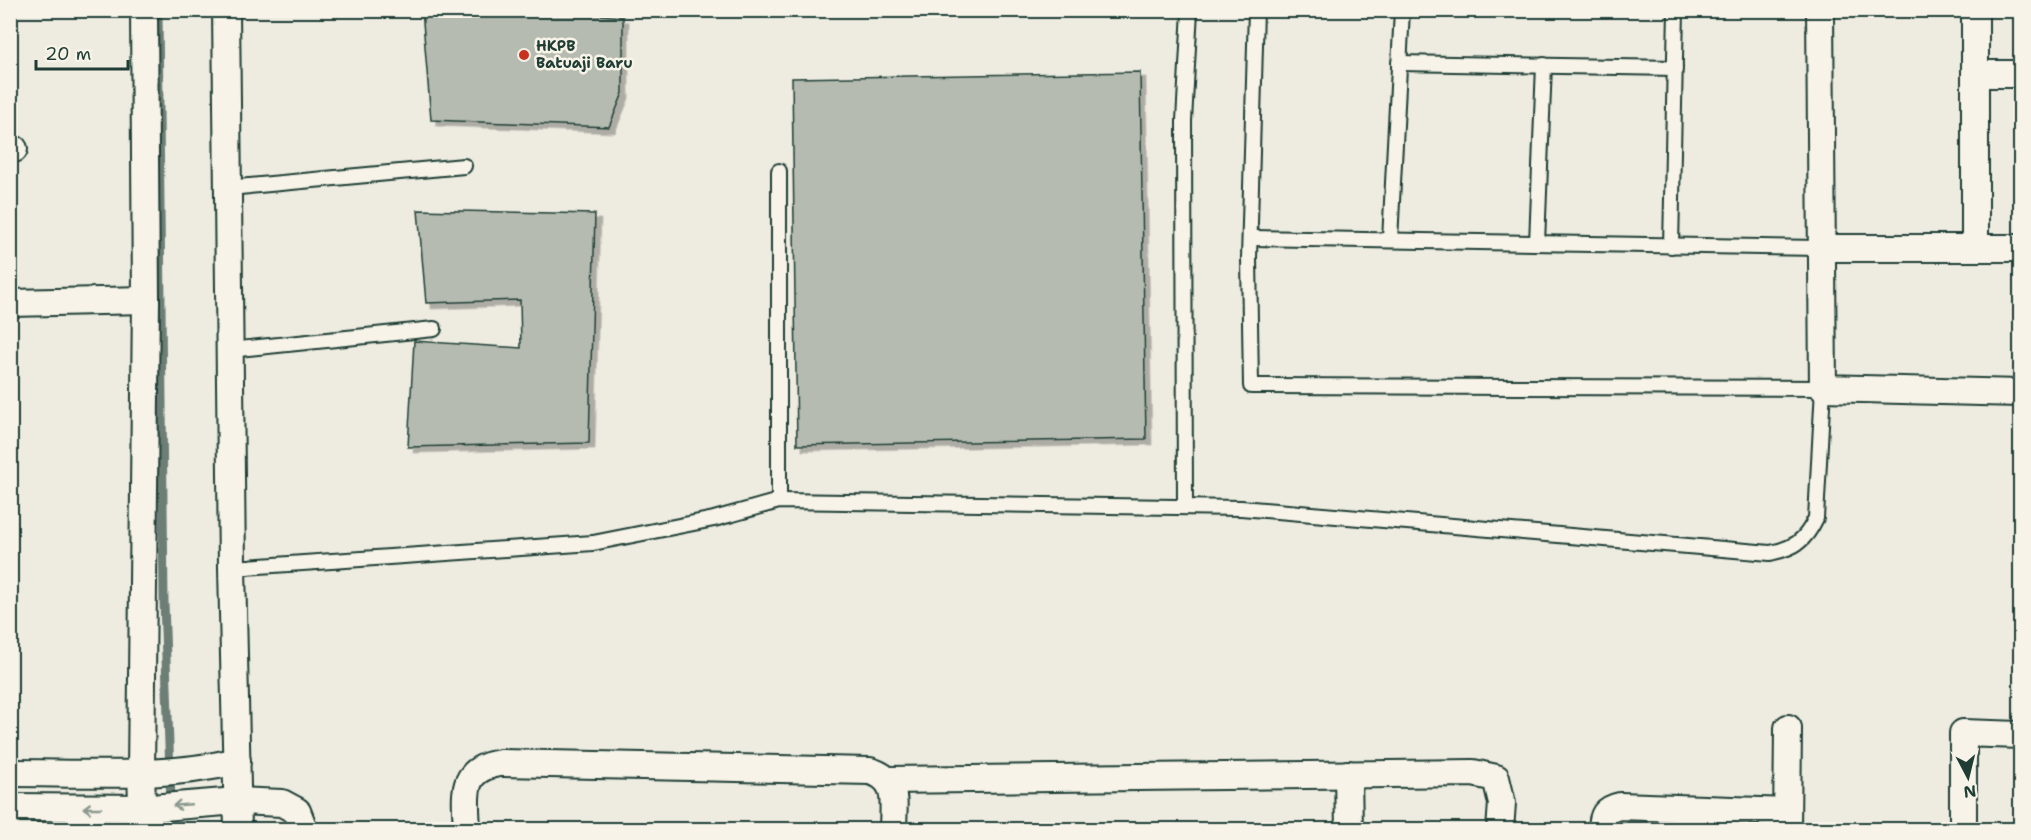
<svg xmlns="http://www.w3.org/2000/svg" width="2031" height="840" font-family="'Shantell Sans',sans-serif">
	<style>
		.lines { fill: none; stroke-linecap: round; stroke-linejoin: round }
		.stream { stroke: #6c7e74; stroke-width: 9 }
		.building { fill: #b5bbb0; stroke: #1f3d34; stroke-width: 1.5; filter: url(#shadow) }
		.lane-casing { stroke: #1f3d34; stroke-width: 18 }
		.street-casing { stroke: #1f3d34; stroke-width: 30 }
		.lane { stroke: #f7f3e8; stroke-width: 14 }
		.street { stroke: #f7f3e8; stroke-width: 26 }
		.oneway { stroke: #8b988e }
		.poi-dot { fill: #c8321e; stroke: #f7f3e8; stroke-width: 2 }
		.labels { text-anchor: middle; stroke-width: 5; stroke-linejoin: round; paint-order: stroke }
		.poi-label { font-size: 15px; font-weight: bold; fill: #1f3d34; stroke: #f7f3e8; text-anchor: start }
	</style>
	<defs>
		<filter id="shadow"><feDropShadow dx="5.5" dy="5.5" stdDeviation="0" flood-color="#0004"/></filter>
	</defs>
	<rect width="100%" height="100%" fill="#eeece1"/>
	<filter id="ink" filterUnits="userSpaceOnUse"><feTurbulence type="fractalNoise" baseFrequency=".0167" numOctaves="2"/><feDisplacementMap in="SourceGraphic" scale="12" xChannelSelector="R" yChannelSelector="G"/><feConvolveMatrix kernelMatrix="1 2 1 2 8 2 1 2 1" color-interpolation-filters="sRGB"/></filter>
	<g filter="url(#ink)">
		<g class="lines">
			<polyline class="stream" points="158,10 164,602 172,830"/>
		</g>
		<g class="building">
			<polygon points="422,10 540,10 623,17 623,93 609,127 431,120"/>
			<polygon points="1140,72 1146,439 797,445 792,78"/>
			<polygon points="418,210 595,214 589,443 408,447 414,341 521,348 520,300 426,303"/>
		</g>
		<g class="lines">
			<g class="lane-casing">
				<g id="lane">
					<polyline points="1399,63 1675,68"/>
					<polyline points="779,171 779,501"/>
					<polyline points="228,188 464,166"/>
					<polyline points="1251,238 1821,248"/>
					<polyline points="1390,240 1402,10"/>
					<polyline points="1537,243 1544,65"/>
					<polyline points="1671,246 1676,10"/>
					<polyline points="229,350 434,329"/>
					<polyline points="1185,507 1184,121 1190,10"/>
					<path d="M232 568 593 543 714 519 779 501 1241 508 1770 553C1795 548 1805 541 1816 518L1823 388 1251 386 1249 258 1256 10"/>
				</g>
			</g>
			<g class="street-casing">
				<g id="street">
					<polyline points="226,10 232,568 238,830"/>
					<polyline points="1820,10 1823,388 2020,393"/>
					<polyline points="1975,74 2020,74"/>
					<polyline points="10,150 14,149"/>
					<polyline points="1821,248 2020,248"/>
					<polyline points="1975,248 1975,10"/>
					<polyline points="10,303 146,300"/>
					<path d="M10 773C86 773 164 779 237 761"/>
					<polyline points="1348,774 1349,830"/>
					<polyline points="888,780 1473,773 1496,778 1502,803 1500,830"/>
					<polyline points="10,807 151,808 237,801 282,803 297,811 302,824 302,830"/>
					<polyline points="1787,829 1788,728"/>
					<polyline points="143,830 141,773 146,300 144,10"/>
					<path d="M467 830C466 797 458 769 500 763L870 771C900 779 893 804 893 830"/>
					<path d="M1602 830C1602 816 1605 809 1620 806L1787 812"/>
					<polyline points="1963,830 1963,733 2020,735"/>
				</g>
			</g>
			<use href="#lane" class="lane"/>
			<use href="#street" class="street"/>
		</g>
		<defs><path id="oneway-shaft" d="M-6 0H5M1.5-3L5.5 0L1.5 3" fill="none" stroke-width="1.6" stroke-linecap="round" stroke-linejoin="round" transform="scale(1.5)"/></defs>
		<g class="oneway">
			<use href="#oneway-shaft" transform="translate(182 805) rotate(175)"/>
			<use href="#oneway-shaft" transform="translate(92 808) rotate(-180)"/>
		</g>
	</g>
	<circle class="poi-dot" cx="524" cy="55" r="6"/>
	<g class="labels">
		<g class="poi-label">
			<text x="536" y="51">HKPB<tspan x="536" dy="17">Batuaji Baru</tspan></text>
		</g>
	</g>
	<rect width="2031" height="840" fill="none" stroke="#f7f3e8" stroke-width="36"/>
	<rect x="18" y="18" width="1995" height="804" fill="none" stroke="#1f3d34" stroke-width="2" filter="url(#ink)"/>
	<g transform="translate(1968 777) rotate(173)" stroke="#f7f3e8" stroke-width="4.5" paint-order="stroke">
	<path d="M0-4.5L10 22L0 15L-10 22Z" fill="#1f3d34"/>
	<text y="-9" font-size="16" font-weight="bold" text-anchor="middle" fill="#1f3d34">N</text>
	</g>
	<path d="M36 60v9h92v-9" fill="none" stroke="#1f3d34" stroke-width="3"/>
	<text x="45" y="60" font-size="18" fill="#1f3d34" stroke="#f7f3e8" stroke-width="4.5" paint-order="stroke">20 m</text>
</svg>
